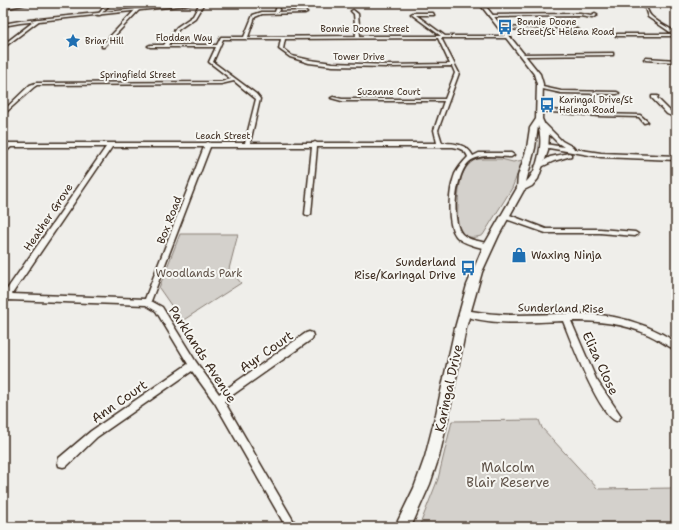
<svg xmlns="http://www.w3.org/2000/svg" width="679" height="530" font-family="'Shantell Sans',sans-serif">
	<style>
		.green { fill: #d4d1cc; stroke: #887e75 }
		.lines { fill: none; stroke-linecap: round; stroke-linejoin: round }
		.minor-casing { stroke: #3b2a1e; stroke-width: 3 }
		.tertiary-casing { stroke: #3b2a1e; stroke-width: 3 }
		.secondary-casing { stroke: #3b2a1e; stroke-width: 3 }
		.primary-casing { stroke: #3b2a1e; stroke-width: 3 }
		.minor { fill: #f6f6f2; fill-rule: evenodd }
		.tertiary { fill: #f6f6f2; fill-rule: evenodd }
		.secondary { fill: #f6f6f2; fill-rule: evenodd }
		.primary { fill: #f6f6f2; fill-rule: evenodd }
		.labels { text-anchor: middle; stroke-width: 4; stroke-linejoin: round; paint-order: stroke }
		.far-poi-label { font-size: 9px; fill: #3b2a1e; stroke: #f6f6f2; text-anchor: start }
		.far-street-label { font-size: 9px; fill: #3b2a1e; stroke: #f6f6f2 }
		.street-label { font-size: 11px; fill: #3b2a1e; stroke: #f6f6f2 }
		.poi-label { font-size: 11px; fill: #3b2a1e; stroke: #f6f6f2; text-anchor: start }
		.park-label { font-size: 11px; fill: #61544a; stroke: #f6f6f2 }
		.near-street-label { font-size: 13px; fill: #3b2a1e; stroke: #f6f6f2 }
		.near-park-label { font-size: 13px; fill: #61544a; stroke: #f6f6f2 }
	</style>
	<rect width="100%" height="100%" fill="#efeeea"/>
	<filter id="ink" filterUnits="userSpaceOnUse"><feTurbulence type="fractalNoise" baseFrequency=".025" numOctaves="2"/><feDisplacementMap in="SourceGraphic" scale="8" xChannelSelector="R" yChannelSelector="G"/><feConvolveMatrix kernelMatrix="1 2 1 2 8 2 1 2 1" color-interpolation-filters="sRGB"/></filter>
	<g filter="url(#ink)">
		<g class="green">
			<path d="M477 159H501L513 162 523 160 512 188 483 235C473 240 458 237 457 224 457 218 458 211 458 205 459 188 459 167 477 159Z"/>
			<polygon points="180,234 238,234 229,269 241,283 182,321 159,288"/>
			<polygon points="539,420 542,428 598,489 676,488 676,527 419,527 438,479 452,421"/>
		</g>
		<g class="lines">
			<g class="minor-casing">
				<g id="minor">
					<polygon points="25,3 32,3 3,9 3,7"/>
					<polygon points="107,3 111,3 100,15 98,15"/>
					<path d="M200 3H204L195 18 179 29 168 45H217L221 37H244L253 15 262 12H275L278 3H282L278 12 305 11 307 12 305 13 262 14 255 17 248 37 356 36 354 14 351 11 353 10 358 14 360 36H441L411 14 413 13H433L434 15H416L445 36H508L510 37 508 38H441L459 73 438 130 442 143C454 143 467 144 473 156L479 153H511L514 155 511 157C498 157 480 153 469 162 456 173 450 221 462 234 469 241 481 241 490 244L491 246 490 248C485 249 478 247 472 245 466 243 460 241 456 236 446 223 449 189 455 174 458 168 463 162 468 157 466 150 459 148 453 147H317L311 214 308 216 305 214 312 147H210L151 301 162 307 196 362 219 394 306 333 309 332 312 333 313 336 312 339 224 401 297 527H286L215 403 192 371 97 437 67 466 63 467 59 466 58 462 59 458 91 431 188 364 156 311 146 305 8 300 6 303 3 304V295L106 147H11L3 154V149L5 147H3V143H206L208 142 210 143H245L256 99 234 81 221 84 37 85 34 87 3 115V111L30 85 36 83 221 82 231 79 209 62 216 47H150L148 46 150 45H164L177 27 193 16ZM438 38 450 64 389 65 333 63 310 60 292 56 283 49 285 39ZM223 39H281L279 49 290 57 309 63 333 66 389 67 452 66 455 73 445 99H342L333 97 331 98 342 101H444L434 130 437 143H317L315 142 313 143H250L260 99 256 94 213 62ZM112 147H204L145 299 12 294Z"/>
					<path d="M638 3C648 3 646 11 651 16 657 22 669 28 676 32V36H616L617 34H673L648 17 645 8Z"/>
					<polygon points="136,9 139,10 104,47 102,47 102,45"/>
					<polygon points="580,14 591,16 595,14 597,15 592,18 580,16 491,17 489,16 491,15"/>
					<polygon points="37,19 40,20 3,48 3,45"/>
					<polygon points="501,26 541,30 577,29 579,30 577,31 541,32 500,28"/>
					<polygon points="613,53 613,55 612,55 523,56 521,55 523,54"/>
					<polygon points="646,58 676,60 676,62 645,60 644,59"/>
					<polygon points="538,86 561,91 617,92 619,93 617,94 561,93 538,88"/>
					<polygon points="652,96 658,96 657,98 671,112 676,115 676,118 667,114 652,98"/>
					<polygon points="538,109 599,114 640,115 648,122 644,123 639,117 599,116 540,111 538,110"/>
					<polygon points="503,214 507,214 546,229 600,229 635,232 638,234 635,236 600,233 546,233 503,218 502,216"/>
					<path d="M465 310C482 313 499 315 516 315 549 315 582 311 614 317 636 321 657 330 676 342V350C667 346 658 339 649 335 624 323 598 321 571 321L596 379 621 416 619 419 616 421C598 413 571 341 563 321 531 322 492 326 462 315L461 313 462 311Z"/>
				</g>
			</g>
			<g class="tertiary-casing">
				<polygon id="tertiary" points="194,3 206,3 20,23 3,26 3,24 20,21"/>
			</g>
			<g class="secondary-casing">
				<g id="secondary">
					<polygon points="541,124 545,124 562,141 573,147 574,149 601,153 676,156 676,160 601,157 543,147 542,146 545,144 564,147 558,143 541,126"/>
					<polygon points="569,153 571,154 571,156 554,161 539,168 535,166 550,157"/>
				</g>
			</g>
			<g class="primary-casing">
				<path id="primary" d="M479 3H483L540 74 543 84 542 119 549 134 548 151 538 179 532 186 524 190 499 235 482 272 466 328 449 414 439 457 430 484 411 527H395L414 488 425 457 436 414 455 328 467 285 483 247 517 188 518 176 527 148 530 128 536 119 537 84 534 74ZM538 126C544 141 538 172 526 182L535 148Z"/>
			</g>
			<use href="#minor" class="minor"/>
			<use href="#tertiary" class="tertiary"/>
			<use href="#secondary" class="secondary"/>
			<use href="#primary" class="primary"/>
		</g>
	</g>
	<defs>
		<g id="bus-bare" transform="scale(1.2)"><path d="M-5-6H5V4H4V6H2V4H-2V6H-4V4H-5ZM-3.5-4V0h7V-4ZM-3.5 1.2v1.5H-2V1.2ZM2 1.2v1.5H3.5V1.2Z" fill="#1f6fb2" stroke="#f6f6f2" stroke-width="2.5" paint-order="stroke"/></g>
		<g id="sight-bare" transform="scale(1.2)"><path d="M0-6L1.8-2.2L6-1.7L2.9 1.2L3.7 5.4L0 3.3L-3.7 5.4L-2.9 1.2L-6-1.7L-1.8-2.2Z" fill="#1f6fb2" stroke="#f6f6f2" stroke-width="2.5" paint-order="stroke"/></g>
		<g id="shop-bare" transform="scale(1.2)"><path d="M-5-2.5h2.3a2.7 3.5 0 0 1 5.4 0H5L5.5 6h-11ZM-1.5-2.5h3a1.5 2.3 0 0 0-3 0Z" fill="#1f6fb2" stroke="#f6f6f2" stroke-width="2.5" paint-order="stroke"/></g>
	</defs>
	<g fill-rule="evenodd">
		<use href="#bus-bare" x="505" y="27"/>
		<use href="#sight-bare" x="73" y="41"/>
		<use href="#bus-bare" x="547" y="105"/>
		<use href="#shop-bare" x="519" y="255"/>
		<use href="#bus-bare" x="468" y="268"/>
	</g>
	<g class="labels">
		<g class="far-poi-label">
			<text x="517" y="25">Bonnie Doone<tspan x="517" dy="10">Street/St Helena Road</tspan></text>
			<text x="85" y="44">Briar Hill</text>
			<text x="559" y="103">Karingal Drive/St<tspan x="559" dy="10">Helena Road</tspan></text>
		</g>
		<g class="far-street-label">
			<text x="365" y="32">Bonnie Doone Street</text>
			<text x="184" y="41">Flodden Way</text>
			<text x="359" y="60">Tower Drive</text>
			<text x="138" y="78">Springfield Street</text>
			<text x="389" y="95">Suzanne Court</text>
			<text x="223" y="139">Leach Street</text>
		</g>
		<g class="street-label">
			<text transform="translate(48 217) rotate(-56)" y="4">Heather Grove</text>
			<text transform="translate(169 220) rotate(-69)" y="4">Box Road</text>
			<text transform="translate(561 308) rotate(1)" y="4">Sunderland Rise</text>
		</g>
		<g class="poi-label">
			<text x="531" y="259">Waxing Ninja</text>
			<text x="456" y="266" text-anchor="end">Sunderland<tspan x="456" dy="13">Rise/Karingal Drive</tspan></text>
		</g>
		<g class="park-label">
			<text x="199" y="277">Woodlands Park</text>
		</g>
		<g class="near-street-label">
			<text transform="translate(266 351) rotate(-35)" y="5">Ayr Court</text>
			<text transform="translate(203 354) rotate(57)" y="5">Parklands Avenue</text>
			<text transform="translate(601 363) rotate(65)" y="5">Eliza Close</text>
			<text transform="translate(448 388) rotate(-78)" y="5">Karingal Drive</text>
			<text transform="translate(119 401) rotate(-35)" y="5">Ann Court</text>
		</g>
		<g class="near-park-label">
			<text x="508" y="472">Malcolm<tspan x="508" dy="15">Blair Reserve</tspan></text>
		</g>
	</g>
	<rect width="679" height="530" fill="none" stroke="#f6f6f2" stroke-width="16"/>
	<rect x="8" y="8" width="663" height="514" fill="none" stroke="#3b2a1e" stroke-width="1.5" filter="url(#ink)"/>
</svg>
